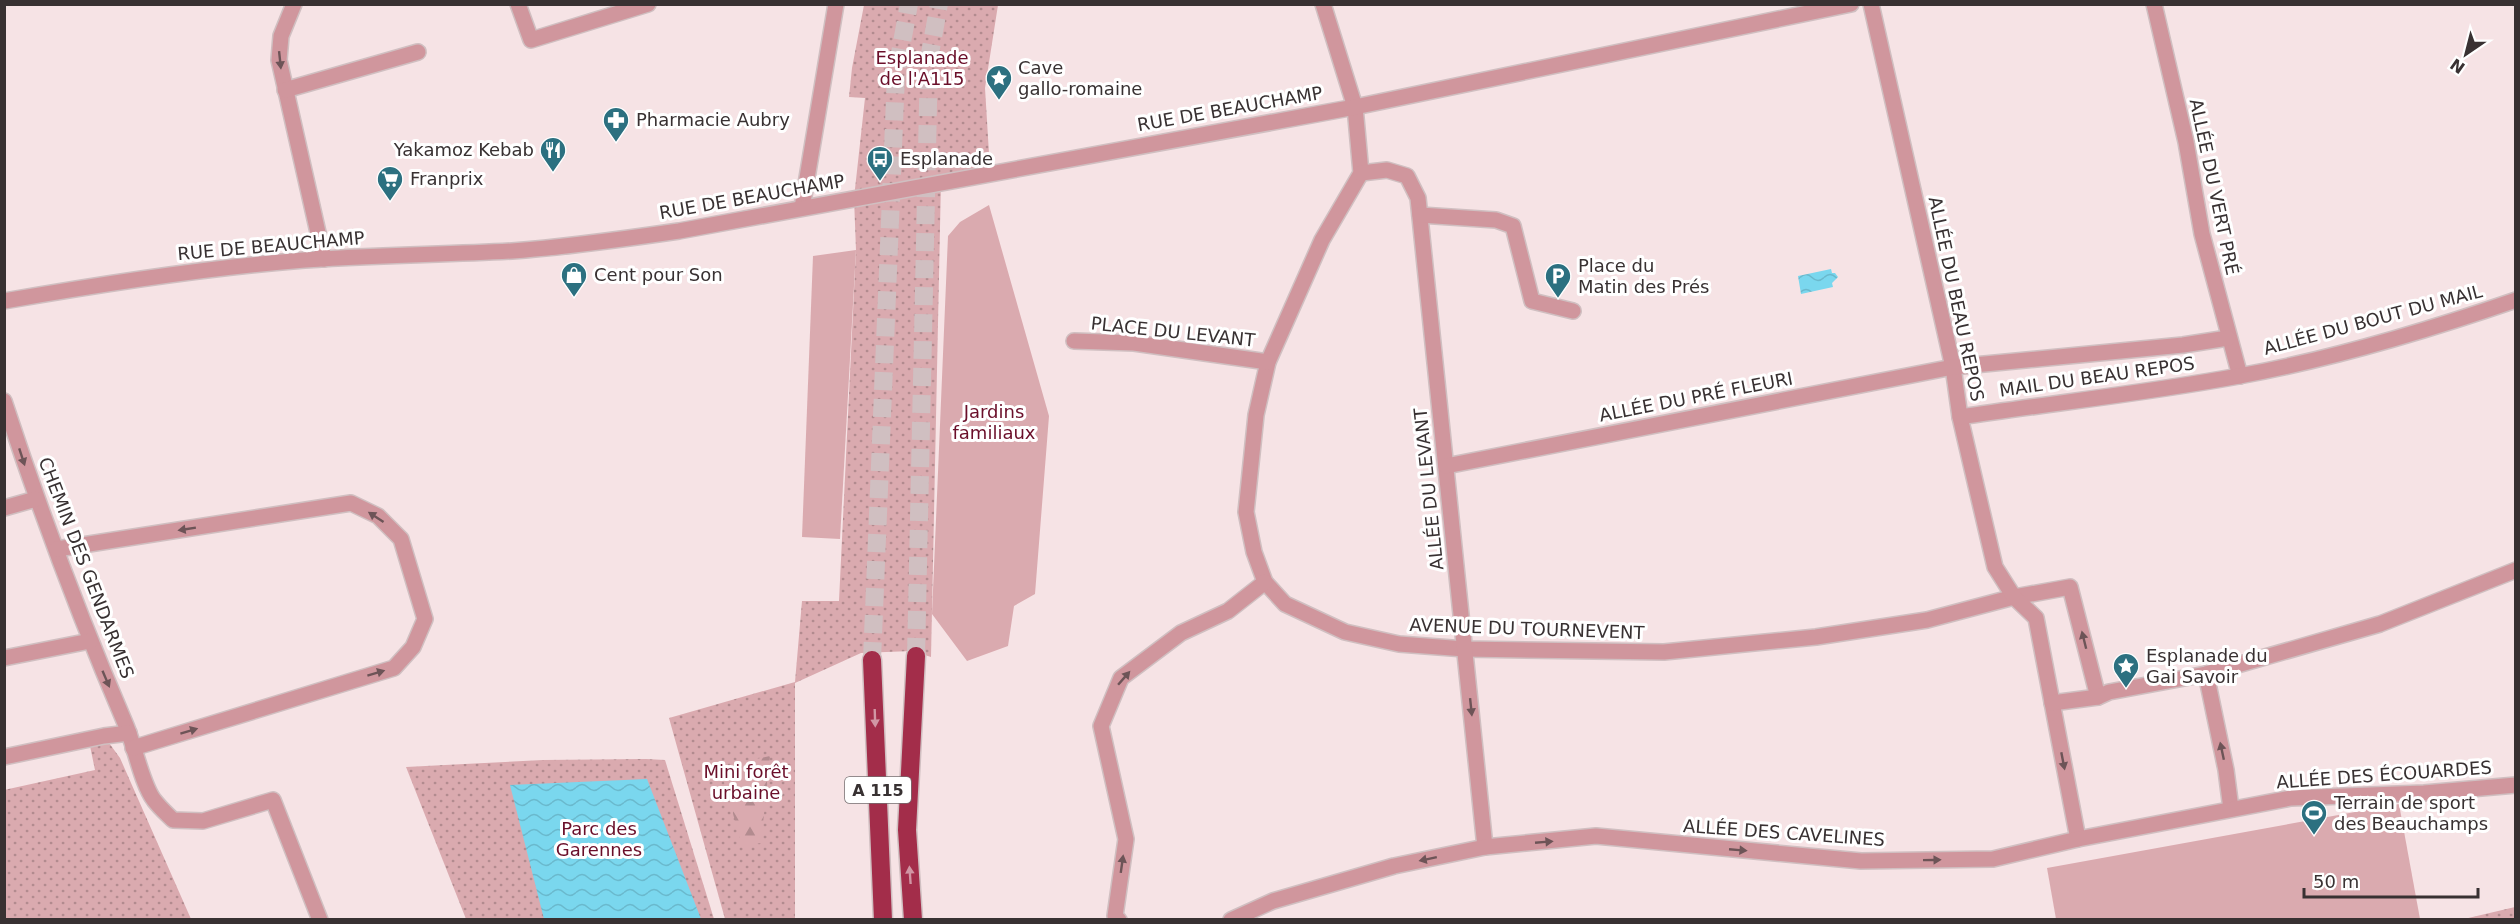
<svg xmlns="http://www.w3.org/2000/svg" width="2520" height="924" font-family="'DejaVu Sans',sans-serif">
	<style>
		.grass { fill: url(#grass-dots) }
		.forest { fill: url(#forest-firs) }
		.garden { fill: #daaaaf }
		.water { fill: url(#water-waves) }
		.lines { fill: none; stroke-linecap: round; stroke-linejoin: round }
		.motorway-tunnel { stroke: #d0bfc1; stroke-width: 18; stroke-dasharray: 18 9; stroke-linecap: butt }
		.minor-casing { stroke: #d0bfc1; stroke-width: 18 }
		.motorway-casing { stroke: #d0bfc1; stroke-width: 21 }
		.minor { stroke: #d0969d; stroke-width: 15 }
		.motorway { stroke: #a32d4a; stroke-width: 18 }
		.oneway { fill: #6d5457 }
		.oneway2 { fill: #d196a4 }
		.labels { text-anchor: middle; stroke-width: 6; stroke-linejoin: round; paint-order: stroke }
		.shield { fill: #fff; stroke: #746f70; stroke-width: 1.5 }
		.shield-label { font-size: 16px; font-weight: bold; fill: #383132 }
		.park-label { font-size: 18px; fill: #6a0e29; stroke: #fff }
		.poi-label { font-size: 18px; fill: #383132; stroke: #fff; text-anchor: start }
		.street-label { font-size: 18px; fill: #383132; stroke: #fff }
	</style>
	<defs>
		<pattern id="grass-dots" width="8" height="8" patternUnits="userSpaceOnUse" patternTransform="scale(1.5)"><rect width="8" height="8" fill="#daaaaf"/><path d="M2 2h.1M6 6h.1" fill="none" stroke="#b28b8f" stroke-width="1.8" stroke-linecap="round"/></pattern>
		<pattern id="forest-firs" width="22" height="20" patternUnits="userSpaceOnUse" patternTransform="scale(1.5)"><rect width="22" height="20" fill="#daaaaf"/><path d="M5 1l3.5 6h-7zM16 11l3.5 6h-7z" fill="#b28b8f"/></pattern>
		<pattern id="water-waves" width="16" height="10" patternUnits="userSpaceOnUse" patternTransform="scale(1.5)"><rect width="16" height="10" fill="#7ad7ee"/><path d="M0 5q4-4 8 0t8 0" fill="none" stroke="#6ab9cd"/></pattern>
	</defs>
	<rect width="100%" height="100%" fill="#f6e3e5"/>
	<g class="grass">
		<polygon points="864,5 998,5 985,88 990,170 941,180 931,657 912,651 861,653 795,683 795,919 725,919 669,718 795,682 802,601 839,601 856,250 854,198 865,98 849,97 852,68"/>
		<polygon points="104,736 120,758 191,919 5,919 4,790 95,770 90,746"/>
		<polygon points="646,759 665,760 714,919 466,919 406,767 543,760"/>
		<polygon points="2515,907 2515,919 2464,919"/>
	</g>
	<polygon class="forest" points="770,756 761,843 742,846 720,767"/>
	<g class="garden">
		<polygon points="989,205 1049,416 1035,594 1014,606 1008,646 967,661 932,614 948,236 960,222"/>
		<polygon points="856,250 840,539 802,537 813,256"/>
		<polygon points="2399,804 2420,919 2056,919 2047,868"/>
	</g>
	<g class="water">
		<polygon points="1831,269 1832,273 1835,273 1838,277 1832,283 1833,287 1801,294 1798,276"/>
		<polygon points="647,779 701,919 544,919 510,785"/>
	</g>
	<g class="lines">
		<g class="motorway-tunnel">
			<polyline points="916,656 929,59 939,4"/>
			<polyline points="872,660 896,75 909,4"/>
		</g>
		<g class="minor-casing">
			<g id="minor">
				<polyline points="294,4 281,36 279,60 324,259"/>
				<polyline points="518,4 531,40 648,4"/>
				<polyline points="1323,4 1355,107 1361,173 1322,240 1268,362 1256,415 1246,512 1254,552 1265,582 1285,604 1345,632 1399,644 1465,649 1664,652 1816,637 1927,620 2014,597 2070,587 2098,697"/>
				<polyline points="1871,4 1953,367 1960,417 1995,567 2014,597 2036,618 2078,839"/>
				<polyline points="2154,4 2186,142 2202,234 2240,376"/>
				<polyline points="285,90 418,52"/>
				<polyline points="1361,173 1387,170 1407,176 1418,198 1485,847"/>
				<polyline points="802,208 836,4"/>
				<polyline points="1420,215 1496,220 1513,226 1532,301 1573,311"/>
				<path d="M4 301C101 284 196 269 293 261 366 255 439 255 512 251 568 247 624 239 679 231L1355 107 1851 4"/>
				<polyline points="1074,341 1134,343 1268,362"/>
				<path d="M4 401C40 511 80 618 125 723 134 743 142 785 154 800 160 808 167 814 173 820L203 821 273 800 320 920"/>
				<path d="M1960 417C2053 403 2147 393 2239 376 2333 359 2426 331 2516 300"/>
				<polyline points="1446,466 1953,367 2183,345 2228,338"/>
				<polyline points="4,508 36,499"/>
				<polyline points="57,549 351,503 378,516 401,539 425,619 413,647 394,668 133,748"/>
				<polyline points="4,658 90,641"/>
				<polyline points="2206,674 2226,770 2231,809"/>
				<polyline points="2052,703 2098,697 2109,692 2206,674 2380,624 2516,570"/>
				<polyline points="4,757 104,736 129,733"/>
				<polyline points="1119,920 1115,916 1126,839 1101,726 1121,678 1181,633 1228,611 1265,582"/>
				<polyline points="1231,920 1273,901 1394,866 1485,847 1596,836 1861,861 1993,859 2078,839 2291,798 2424,793 2516,785"/>
			</g>
		</g>
		<g class="motorway-casing">
			<g id="motorway">
				<polyline points="872,660 883,920"/>
				<polyline points="913,920 907,830 916,656"/>
			</g>
		</g>
		<use href="#minor" class="minor"/>
		<use href="#motorway" class="motorway"/>
	</g>
	<defs><path id="oneway-solid" d="M-6-.8H1V-3.2L6.5 0L1 3.2V.8H-6Z" transform="scale(1.5)"/></defs>
	<g class="oneway">
		<use href="#oneway-solid" transform="translate(280 60) rotate(84)"/>
		<use href="#oneway-solid" transform="translate(22 457) rotate(72)"/>
		<use href="#oneway-solid" transform="translate(376 517) rotate(-147)"/>
		<use href="#oneway-solid" transform="translate(187 529) rotate(171)"/>
		<use href="#oneway-solid" transform="translate(2084 640) rotate(-104)"/>
		<use href="#oneway-solid" transform="translate(376 673) rotate(-17)"/>
		<use href="#oneway-solid" transform="translate(1124 678) rotate(-49)"/>
		<use href="#oneway-solid" transform="translate(106 679) rotate(67)"/>
		<use href="#oneway-solid" transform="translate(1471 707) rotate(84)"/>
		<use href="#oneway-solid" transform="translate(189 731) rotate(-17)"/>
		<use href="#oneway-solid" transform="translate(2222 751) rotate(-102)"/>
		<use href="#oneway-solid" transform="translate(2063 761) rotate(79)"/>
		<use href="#oneway-solid" transform="translate(1544 842) rotate(-5)"/>
		<use href="#oneway-solid" transform="translate(1738 850) rotate(5)"/>
		<use href="#oneway-solid" transform="translate(1428 859) rotate(168)"/>
		<use href="#oneway-solid" transform="translate(1932 860) rotate(-1)"/>
		<use href="#oneway-solid" transform="translate(1122 864) rotate(-82)"/>
	</g>
	<g class="oneway2">
		<use href="#oneway-solid" transform="translate(875 718) rotate(88)"/>
		<use href="#oneway-solid" transform="translate(910 875) rotate(-94)"/>
	</g>
	<defs>
		<g id="sight-pin" transform="scale(1.35)"><path d="M0 17L-7.5 6A9.5 9.5 0 1 1 7.5 6Z" fill="#2c7080" stroke="#fff"/><path d="M0-6L1.8-2.2L6-1.7L2.9 1.2L3.7 5.4L0 3.3L-3.7 5.4L-2.9 1.2L-6-1.7L-1.8-2.2Z" fill="#fff"/></g>
		<g id="pharmacy-pin" transform="scale(1.35)"><path d="M0 17L-7.5 6A9.5 9.5 0 1 1 7.5 6Z" fill="#2c7080" stroke="#fff"/><path d="M-2-6h4v4h4v4h-4v4h-4v-4h-4v-4h4Z" fill="#fff"/></g>
		<g id="restaurant-pin" transform="scale(1.35)"><path d="M0 17L-7.5 6A9.5 9.5 0 1 1 7.5 6Z" fill="#2c7080" stroke="#fff"/><path d="M-5-6h1v4h1v-4h1v4h1v-4h1v5L-1.5 .5V6h-2V.5L-5-1ZM5-6V6H3V1.5H1.5Q1.5-4 5-6Z" fill="#fff"/></g>
		<g id="bus-pin" transform="scale(1.35)"><path d="M0 17L-7.5 6A9.5 9.5 0 1 1 7.5 6Z" fill="#2c7080" stroke="#fff"/><path d="M-5-6H5V4H4V6H2V4H-2V6H-4V4H-5ZM-3.5-4V0h7V-4ZM-3.5 1.2v1.5H-2V1.2ZM2 1.2v1.5H3.5V1.2Z" fill="#fff"/></g>
		<g id="supermarket-pin" transform="scale(1.35)"><path d="M0 17L-7.5 6A9.5 9.5 0 1 1 7.5 6Z" fill="#2c7080" stroke="#fff"/><path d="M-6-5.5h2.5l.6 2H6L4.5 2H-2.5L-4.4-4H-6ZM-1.5 3.2a1.3 1.3 0 1 0 .1 0ZM3 3.2a1.3 1.3 0 1 0 .1 0Z" fill="#fff"/></g>
		<g id="shop-pin" transform="scale(1.35)"><path d="M0 17L-7.5 6A9.5 9.5 0 1 1 7.5 6Z" fill="#2c7080" stroke="#fff"/><path d="M-5-2.5h2.3a2.7 3.5 0 0 1 5.4 0H5L5.5 6h-11ZM-1.5-2.5h3a1.5 2.3 0 0 0-3 0Z" fill="#fff"/></g>
		<g id="parking-pin" transform="scale(1.35)"><path d="M0 17L-7.5 6A9.5 9.5 0 1 1 7.5 6Z" fill="#2c7080" stroke="#fff"/><path d="M-3.5-5.5H1a3.5 3.5 0 0 1 0 7H-1V5.5H-3.5ZM-1-3.4V-.6H.8a1.4 1.4 0 0 0 0-2.8Z" fill="#fff"/></g>
		<g id="stadium-pin" transform="scale(1.35)"><path d="M0 17L-7.5 6A9.5 9.5 0 1 1 7.5 6Z" fill="#2c7080" stroke="#fff"/><path d="M0-5a6.5 5 0 1 0 0 10a6.5 5 0 1 0 0-10ZM-3.5-1.8h7v3.6h-7Z" fill="#fff"/></g>
	</defs>
	<g fill-rule="evenodd">
		<use href="#sight-pin" x="999" y="78"/>
		<use href="#pharmacy-pin" x="616" y="120"/>
		<use href="#restaurant-pin" x="553" y="150"/>
		<use href="#bus-pin" x="880" y="159"/>
		<use href="#supermarket-pin" x="390" y="179"/>
		<use href="#shop-pin" x="574" y="275"/>
		<use href="#parking-pin" x="1558" y="276"/>
		<use href="#sight-pin" x="2126" y="666"/>
		<use href="#stadium-pin" x="2314" y="813"/>
	</g>
	<g class="labels">
		<rect class="shield" x="845" y="777" width="66" height="26" rx="4.5"/>
		<g class="shield-label">
			<text x="878" y="796">A 115</text>
		</g>
		<g class="park-label">
			<text x="922" y="64">Esplanade<tspan x="922" dy="21">de l'A115</tspan></text>
			<text x="994" y="418">Jardins<tspan x="994" dy="21">familiaux</tspan></text>
			<text x="746" y="778">Mini forêt<tspan x="746" dy="21">urbaine</tspan></text>
			<text x="599" y="835">Parc des<tspan x="599" dy="21">Garennes</tspan></text>
		</g>
		<g class="poi-label">
			<text x="1018" y="74">Cave<tspan x="1018" dy="21">gallo-romaine</tspan></text>
			<text x="636" y="126">Pharmacie Aubry</text>
			<text x="534" y="156" text-anchor="end">Yakamoz Kebab</text>
			<text x="900" y="165">Esplanade</text>
			<text x="410" y="185">Franprix</text>
			<text x="1578" y="272">Place du<tspan x="1578" dy="21">Matin des Prés</tspan></text>
			<text x="594" y="281">Cent pour Son</text>
			<text x="2146" y="662">Esplanade du<tspan x="2146" dy="21">Gai Savoir</tspan></text>
			<text x="2334" y="809">Terrain de sport<tspan x="2334" dy="21">des Beauchamps</tspan></text>
		</g>
		<g class="street-label">
			<text transform="translate(1230 109) rotate(-10)" y="6">RUE DE BEAUCHAMP</text>
			<text transform="translate(2214 187) rotate(78)" y="6">ALLÉE DU VERT PRÉ</text>
			<text transform="translate(752 197) rotate(-10)" y="6">RUE DE BEAUCHAMP</text>
			<text transform="translate(271 246) rotate(-5)" y="6">RUE DE BEAUCHAMP</text>
			<text transform="translate(1956 299) rotate(78)" y="6">ALLÉE DU BEAU REPOS</text>
			<text transform="translate(2373 320) rotate(-15)" y="6">ALLÉE DU BOUT DU MAIL</text>
			<text transform="translate(1173 332) rotate(6)" y="6">PLACE DU LEVANT</text>
			<text transform="translate(2097 377) rotate(-8)" y="6">MAIL DU BEAU REPOS</text>
			<text transform="translate(1696 397) rotate(-11)" y="6">ALLÉE DU PRÉ FLEURI</text>
			<text transform="translate(1429 489) rotate(-96)" y="6">ALLÉE DU LEVANT</text>
			<text transform="translate(86 568) rotate(69)" y="6">CHEMIN DES GENDARMES</text>
			<text transform="translate(1527 629) rotate(2)" y="6">AVENUE DU TOURNEVENT</text>
			<text transform="translate(2384 775) rotate(-4)" y="6">ALLÉE DES ÉCOUARDES</text>
			<text transform="translate(1784 833) rotate(4)" y="6">ALLÉE DES CAVELINES</text>
		</g>
	</g>
	<rect width="2520" height="924" fill="none" stroke="#383132" stroke-width="12"/>
	<g transform="translate(2466 54) rotate(215)" stroke="#ffffff" stroke-width="4.5" paint-order="stroke">
	<path d="M0-4.5L10 22L0 15L-10 22Z" fill="#383132"/>
	<text y="-9" font-size="16" font-weight="bold" text-anchor="middle" fill="#383132">N</text>
	</g>
	<path d="M2304 888v9h174v-9" fill="none" stroke="#383132" stroke-width="3"/>
	<text x="2313" y="888" font-size="18" fill="#383132" stroke="#ffffff" stroke-width="4.5" paint-order="stroke">50 m</text>
</svg>
